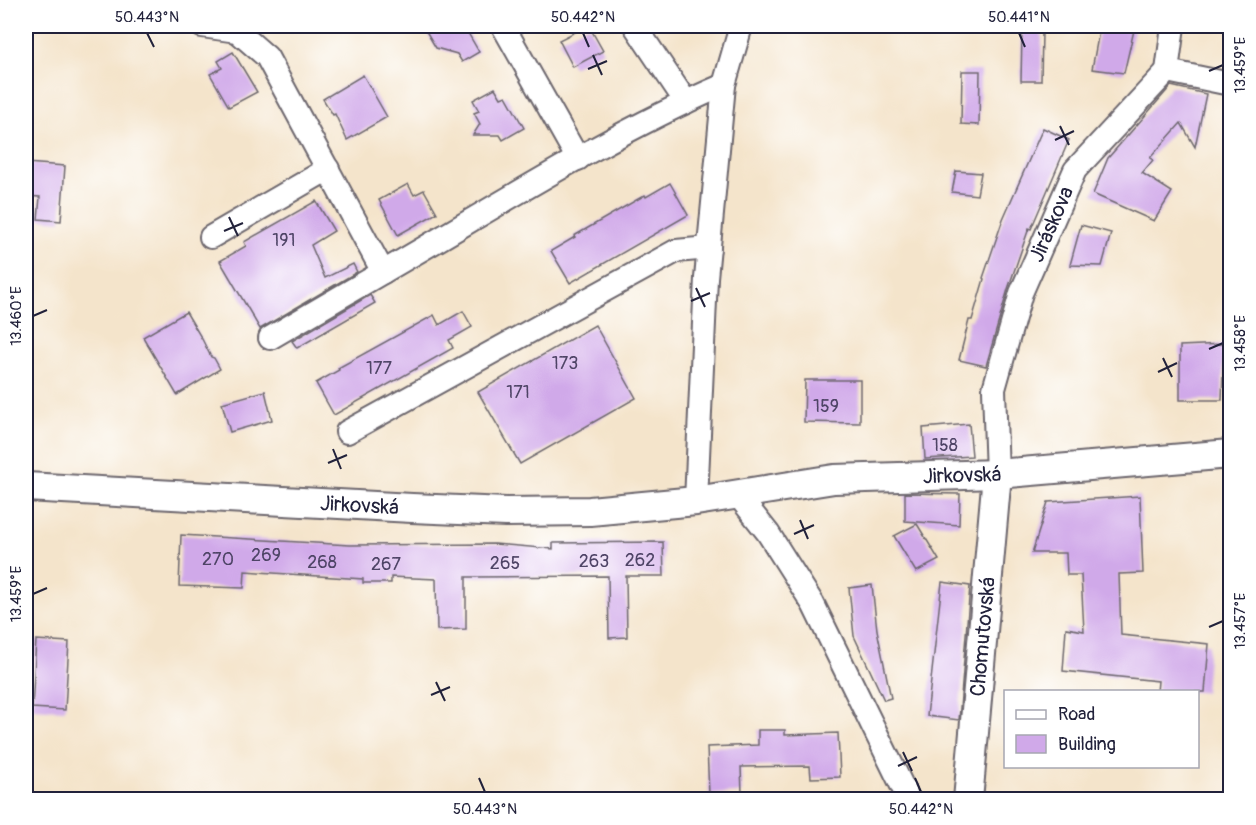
<svg xmlns="http://www.w3.org/2000/svg" width="1256" height="825" font-family="Pangolin,sans-serif">
	<style>
		.building { fill: #d0a9e9 }
		.lines { fill: none; stroke-linecap: round; stroke-linejoin: round }
		.minor-casing { stroke: #6c666d; stroke-width: 26 }
		.tertiary-casing { stroke: #6c666d; stroke-width: 32 }
		.minor { stroke: #fff; stroke-width: 22 }
		.tertiary { stroke: #fff; stroke-width: 28 }
		.ticks { fill: none; stroke: #22223b; stroke-width: 2 }
		.labels { text-anchor: middle; stroke-width: 4.5; stroke-linejoin: round; paint-order: stroke }
		.number-label { font-size: 18px; fill: #4e4466 }
		.street-label { font-size: 21px; fill: #22223b; stroke: #fff }
		.neatline { fill: none; stroke: #22223b; stroke-width: 2 }
		.ticks-label { font-size: 15px; text-anchor: middle; fill: #22223b }
	</style>
	<rect width="100%" height="100%" fill="#fff"/>
	<filter id="ink" filterUnits="userSpaceOnUse"><feTurbulence type="fractalNoise" baseFrequency=".0167" numOctaves="2"/><feDisplacementMap in="SourceGraphic" scale="12" xChannelSelector="R" yChannelSelector="G"/><feConvolveMatrix kernelMatrix="1 2 1 2 8 2 1 2 1" color-interpolation-filters="sRGB"/></filter>
	<filter id="wash" filterUnits="userSpaceOnUse"><feTurbulence type="fractalNoise" baseFrequency=".008" numOctaves="4" result="noise"/><feDisplacementMap in="SourceGraphic" scale="24" xChannelSelector="R" yChannelSelector="G"/><feGaussianBlur stdDeviation="1.35" result="paint"/><feColorMatrix in="noise" values="0 0 0 0 0 0 0 0 0 0 0 0 0 0 0 0 0 1.4 0 .05"/><feComposite in="paint" operator="in"/></filter>
	<g filter="url(#wash)">
		<rect width="100%" height="100%" fill="#f4e4cb"/>
		<g id="blocks">
			<g class="building">
				<polygon points="423,26 464,26 479,52 462,62 457,54 436,48"/>
				<polygon points="587,26 589,26 603,51 573,67 559,40"/>
				<polygon points="1100,26 1135,26 1124,73 1092,69"/>
				<polygon points="1022,32 1042,32 1041,81 1021,81"/>
				<polygon points="233,52 257,92 229,107 210,74 222,68 218,61"/>
				<polygon points="962,71 980,71 979,125 961,124"/>
				<polygon points="363,75 387,117 347,140 335,114 333,115 323,99"/>
				<polygon points="1171,86 1206,94 1195,147 1181,123 1150,158 1153,160 1142,173 1172,192 1154,221 1093,194 1108,158"/>
				<polygon points="495,88 501,98 506,96 524,128 503,140 500,135 473,135 480,124 474,113 479,111 473,100"/>
				<polygon points="1043,128 1069,140 1031,229 1029,228 1008,289 986,366 959,360 969,320 972,320 984,279 983,278 1003,219"/>
				<polygon points="26,163 65,166 61,221 38,219 40,197 26,196"/>
				<polygon points="956,171 981,173 977,195 952,192"/>
				<polygon points="670,183 688,215 570,283 551,251 575,237 574,236 645,195 646,197"/>
				<polygon points="408,184 414,195 424,190 437,213 398,235 379,200"/>
				<polygon points="316,201 334,231 311,245 325,278 353,264 357,272 260,329 220,261 246,246 244,242"/>
				<polygon points="1081,225 1111,233 1102,266 1070,265"/>
				<polygon points="370,295 375,303 297,348 292,341"/>
				<polygon points="463,311 472,327 449,340 453,348 334,415 316,383 339,370 338,368 434,315 439,325"/>
				<polygon points="186,312 202,339 211,357 214,358 220,369 177,395 143,337"/>
				<polygon points="595,325 636,398 520,464 478,392"/>
				<polygon points="1224,344 1222,400 1180,400 1180,346"/>
				<polygon points="805,380 860,380 860,423 804,422"/>
				<polygon points="265,391 272,420 230,432 222,403"/>
				<polygon points="969,424 972,456 925,459 923,428"/>
				<polygon points="905,493 960,494 959,525 905,521"/>
				<polygon points="1140,496 1143,573 1119,574 1121,635 1209,644 1205,692 1157,692 1158,681 1063,671 1066,628 1084,631 1081,575 1067,575 1066,553 1032,553 1048,502"/>
				<polygon points="917,524 939,560 916,572 894,536"/>
				<polygon points="181,535 350,545 495,544 553,549 553,543 663,542 664,576 626,576 627,637 609,638 608,576 466,577 466,629 437,630 436,579 391,577 391,583 363,583 363,579 245,571 244,588 179,586"/>
				<polygon points="942,582 970,586 959,720 927,716"/>
				<polygon points="872,585 877,630 891,698 884,700 854,636 849,588"/>
				<polygon points="36,640 69,642 65,710 32,708"/>
				<polygon points="758,730 785,730 785,735 838,733 840,777 811,778 810,766 741,767 742,793 709,794 707,747 758,745"/>
			</g>
		</g>
	</g>
	<g filter="url(#ink)">
		<use href="#blocks" fill-opacity="0" stroke="#6c666d" stroke-width="1.5"/>
		<g class="lines">
			<g class="minor-casing">
				<g id="minor">
					<path d="M202 26 237 31 267 57 383 272C494 208 607 135 724 85"/>
					<polyline points="503,26 578,159"/>
					<polyline points="635,26 686,102"/>
					<polyline points="1167,71 1230,84"/>
					<polyline points="1167,71 1173,26"/>
					<polyline points="211,237 328,169"/>
					<polyline points="270,338 383,272"/>
					<polyline points="347,432 676,251 709,248"/>
					<path id="s1" d="M997 474 994 389 1021 293 1075 170 1167 71"/>
					<polyline points="737,494 768,533 813,604 909,800"/>
					<polyline points="696,501 706,278 724,85 741,26"/>
				</g>
			</g>
			<g class="tertiary-casing">
				<g id="tertiary">
					<path id="s2" d="M26 487 412 508 506 512 590 511 696 501 834 479 997 474 1230 454"/>
					<path id="s3" d="M968 800 997 474"/>
				</g>
			</g>
			<use href="#minor" class="minor"/>
			<use href="#tertiary" class="tertiary"/>
		</g>
	</g>
	<path class="ticks" d="M147 33 154 47M583 33 589 47M1019 33 1025 47M593 55 602 75M588 69 607 61M1209 71 1223 65M1060 126 1069 145M1055 140 1074 131M229 217 238 236M224 231 243 223M696 288 705 307M691 301 710 293M33 316 47 310M1209 349 1223 343M1163 358 1172 377M1158 372 1177 363M333 449 341 469M328 463 347 455M800 520 808 539M794 534 814 525M33 594 47 588M1209 627 1223 621M436 682 445 701M431 695 450 687M903 752 912 771M898 766 917 757M479 778 485 792M915 778 921 792"/>
	<g class="labels">
		<g class="number-label">
			<text x="284" y="246">191</text>
			<text x="565" y="369">173</text>
			<text x="379" y="374">177</text>
			<text x="518" y="398">171</text>
			<text x="826" y="412">159</text>
			<text x="945" y="451">158</text>
			<text x="266" y="561">269</text>
			<text x="218" y="565">270</text>
			<text x="640" y="566">262</text>
			<text x="594" y="567">263</text>
			<text x="322" y="568">268</text>
			<text x="505" y="569">265</text>
			<text x="386" y="570">267</text>
		</g>
		<g class="street-label">
			<text dy="7" stroke="none"><textPath href="#s1" startOffset="260">Jiráskova</textPath></text>
			<text dy="7" stroke="none"><textPath href="#s2" startOffset="939">Jirkovská</textPath></text>
			<text dy="7" stroke="none"><textPath href="#s2" startOffset="334">Jirkovská</textPath></text>
			<text dy="7" stroke="none"><textPath href="#s3" startOffset="164">Chomutovská</textPath></text>
		</g>
	</g>
	<rect width="1256" height="825" fill="none" stroke="#fff" stroke-width="66"/>
	<rect x="1004" y="690" width="195" height="78" fill="#ffffff" stroke="#a7a7b1" stroke-width="1.5"/>
	<rect x="1016" y="710" width="30" height="9" fill="#ffffff" stroke="#a7a7b1" stroke-width="1.5"/>
	<text x="1058" y="720" font-size="18" fill="#22223b">Road</text>
	<rect x="1016" y="735" width="30" height="18" fill="#d0a9e9" stroke="#a7a7b1" stroke-width="1.5"/>
	<text x="1058" y="750" font-size="18" fill="#22223b">Building</text>
	<rect x="33" y="33" width="1190" height="759" class="neatline"/>
	<g class="ticks-label">
		<text x="147" y="22">50.443°N</text>
		<text x="583" y="22">50.442°N</text>
		<text x="1019" y="22">50.441°N</text>
		<text transform="translate(1240 65) rotate(-90)" y="5">13.459°E</text>
		<text transform="translate(16 316) rotate(-90)" y="5">13.460°E</text>
		<text transform="translate(1240 343) rotate(-90)" y="5">13.458°E</text>
		<text transform="translate(16 594) rotate(-90)" y="5">13.459°E</text>
		<text transform="translate(1240 621) rotate(-90)" y="5">13.457°E</text>
		<text x="485" y="814">50.443°N</text>
		<text x="921" y="814">50.442°N</text>
	</g>
</svg>
